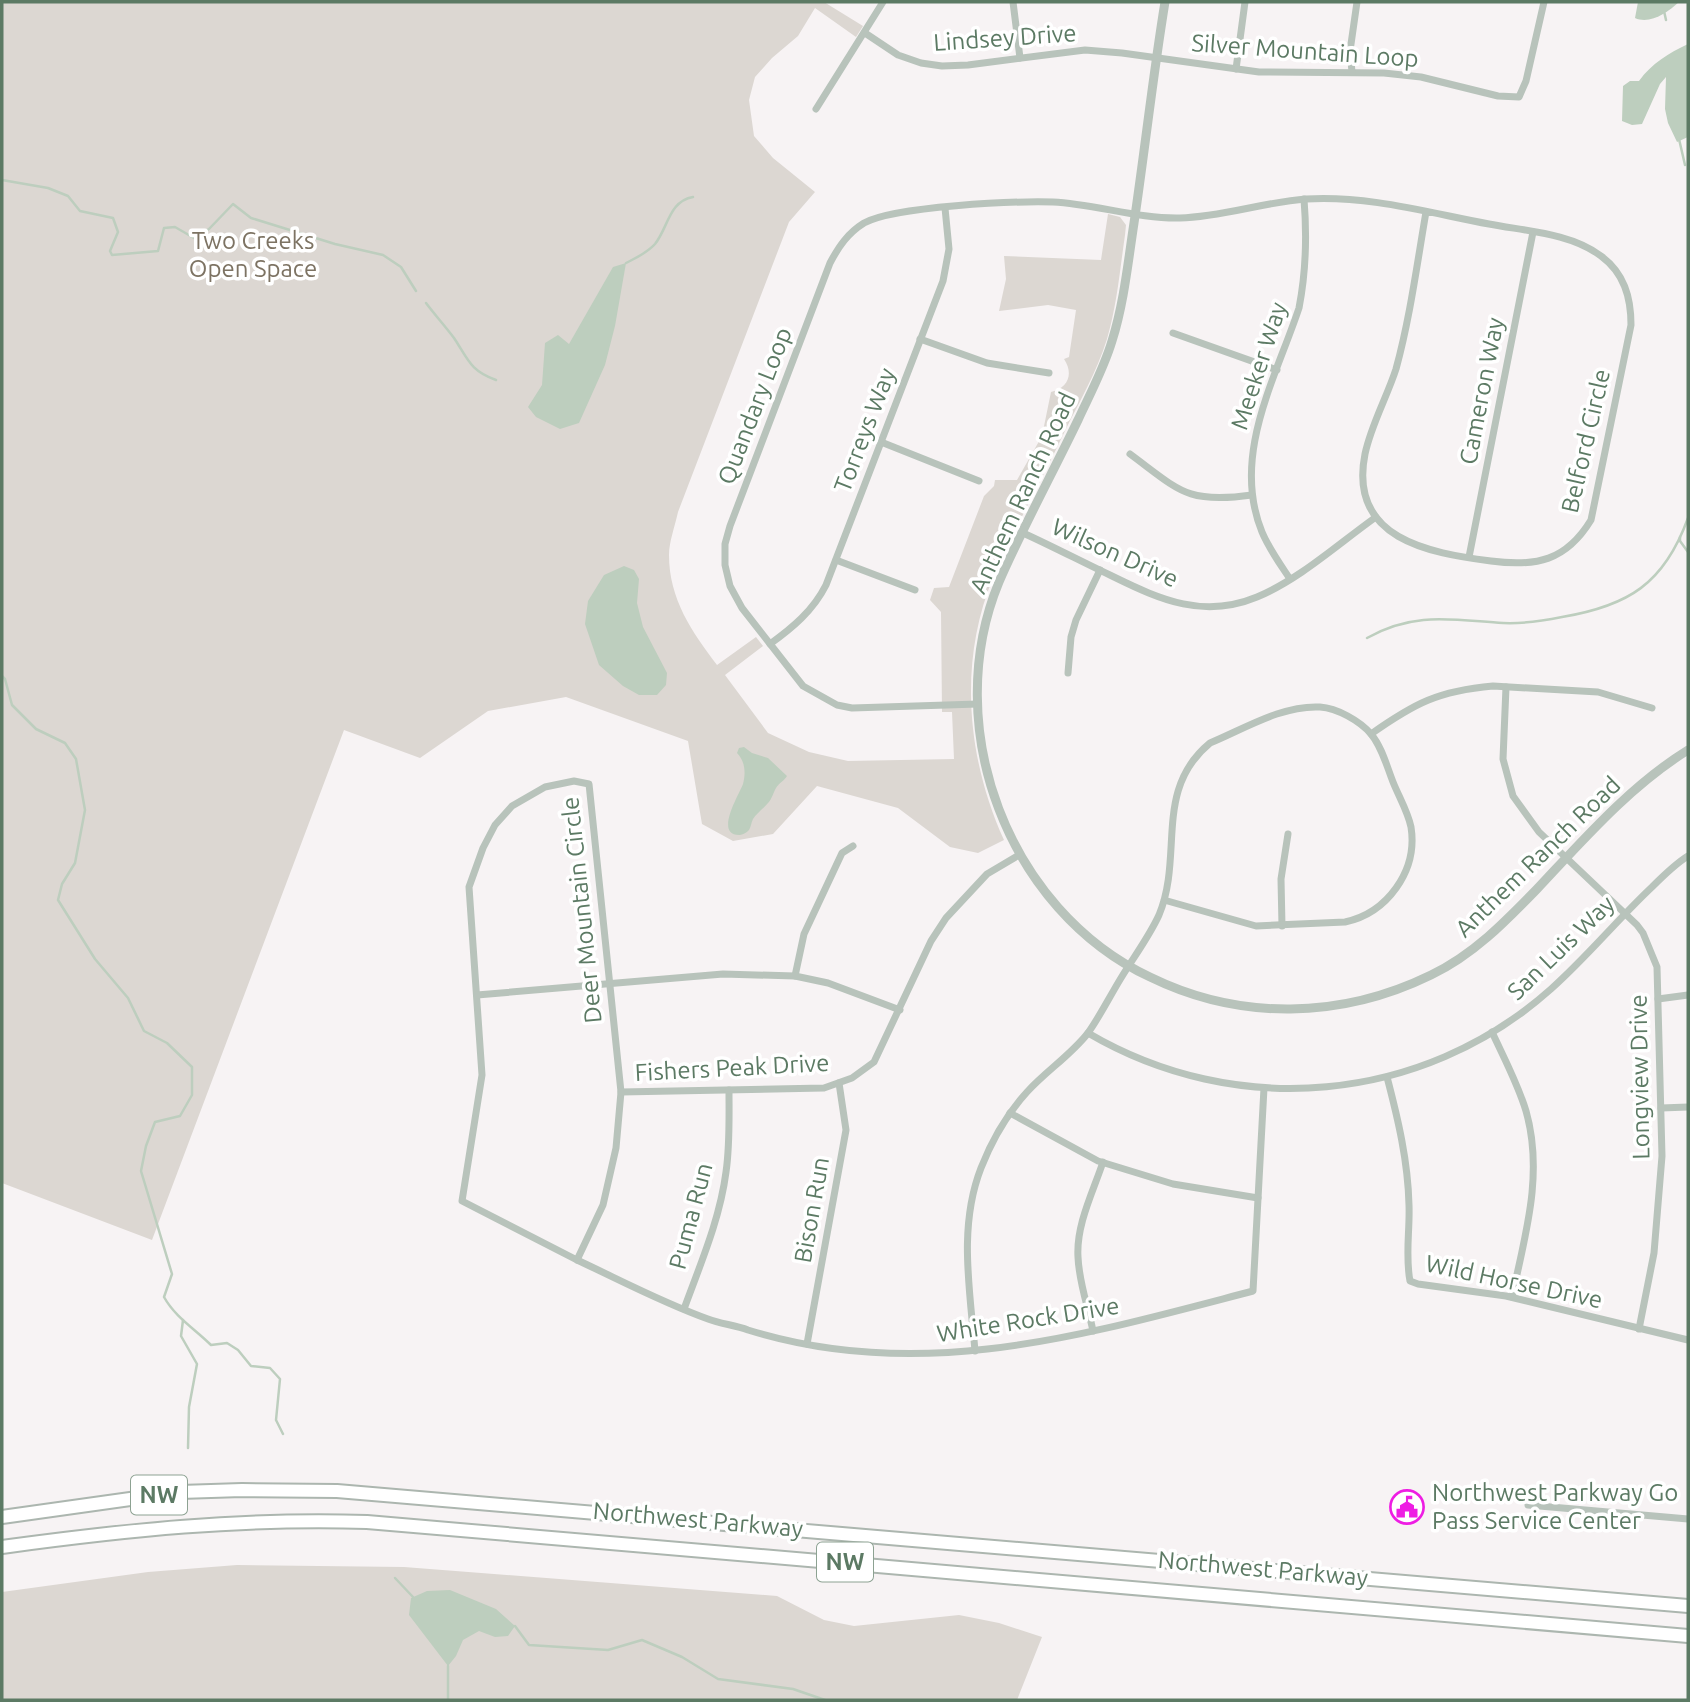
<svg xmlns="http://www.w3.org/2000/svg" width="1690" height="1702" font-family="Ubuntu,sans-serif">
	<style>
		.green { fill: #dcd7d2 }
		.water { fill: #bdcebe }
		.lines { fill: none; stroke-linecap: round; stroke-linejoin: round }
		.stream { stroke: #bdcebe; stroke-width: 2.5 }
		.motorway-casing { stroke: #acb6af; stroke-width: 16 }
		.minor { stroke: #b8c3bb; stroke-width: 7 }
		.tertiary { stroke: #b8c3bb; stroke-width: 9 }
		.motorway { stroke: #fff; stroke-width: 12 }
		.labels { text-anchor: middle; stroke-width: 7; stroke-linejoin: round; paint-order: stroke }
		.shield { fill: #fff; stroke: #8da292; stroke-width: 2 }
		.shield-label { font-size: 23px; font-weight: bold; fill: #5c7a64 }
		.street-label { font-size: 24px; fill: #5c7a64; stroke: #fff }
		.park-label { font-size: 24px; fill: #7d7363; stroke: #fff }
		.poi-label { font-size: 24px; fill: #5c7a64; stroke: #fff; text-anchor: start }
	</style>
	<rect width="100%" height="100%" fill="#f7f3f4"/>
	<g class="green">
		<path d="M2 2H824L863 26 856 37 815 8 798 36 772 58 755 77 749 100 754 136 773 158 815 192 789 222 678 512C675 526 669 542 669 555 669 599 692 632 717 665L756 637 763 646 725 675 768 733 809 752 848 761 954 759 952 712H942L941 612 930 600 934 588 949 587 984 496 994 486 995 480H1017L1042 436 1051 392C1068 388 1074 374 1064 359L1069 357 1076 310 1048 305 999 311 1006 279 1004 256 1101 260 1108 214 1120 217 1126 225 1125 235C1120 269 1117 305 1107 339 1097 372 1078 404 1063 435 1040 483 1014 529 993 578 958 662 967 759 1004 840L978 853 950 847 898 808 817 786 773 834 733 841 702 824 688 741 566 697 488 711 420 758 344 730 152 1240 2 1183Z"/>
		<polygon points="237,1565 404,1567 777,1596 824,1620 854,1626 959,1615 999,1623 1042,1637 1017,1700 2,1700 2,1592 148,1572"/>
	</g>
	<g class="water">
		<path d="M1638 2H1679C1668 12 1650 25 1635 18Z"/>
		<path d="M1688 44V137L1677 142 1668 123 1665 109 1666 77 1660 84 1642 124 1632 125 1622 121 1623 86 1630 81H1639C1652 63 1669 53 1688 44Z"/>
		<polygon points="626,263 615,326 605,365 579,423 560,429 536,417 528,407 542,385 545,343 558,335 569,344 613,267"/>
		<polygon points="624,566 634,570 639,579 637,603 643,627 667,673 666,685 657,695 639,695 623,686 599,665 585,624 588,601 604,575"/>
		<path d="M744 747 752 753 768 758 787 776C784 781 779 783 776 788 773 793 772 799 768 803 763 809 757 813 753 819 751 823 751 827 749 830 746 833 744 834 740 835 713 836 740 793 743 784 746 773 745 761 737 753L739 748Z"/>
		<polygon points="450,1590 496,1609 515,1626 508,1636 495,1637 479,1631 463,1640 456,1656 448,1666 409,1615 411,1598 427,1591"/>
	</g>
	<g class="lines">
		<g class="stream">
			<polyline points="1664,11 1666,20"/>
			<polyline points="1679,139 1685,165"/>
			<polyline points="2,180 48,188 68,196 80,211 113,218 118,232 110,251 112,255 158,251 164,228 175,227 194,238 209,229 233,204 251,218 335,244 383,255 401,267 416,291"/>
			<path d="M626 263C636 258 647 253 655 244 668 228 669 201 693 197"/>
			<path d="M426 303C435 315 445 326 454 338 468 359 470 371 496 380"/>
			<polyline points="1680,537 1680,541 1688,552"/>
			<path d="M1367 638C1414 611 1453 620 1503 623 1523 624 1542 621 1562 617 1628 606 1664 584 1688 518"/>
			<path d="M2 676 5 679 12 705 36 729 65 743 76 759 85 810 75 863 62 884 58 900 95 959 128 998 144 1031 167 1043 192 1067V1095L180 1116 155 1122 146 1146 141 1171 172 1274 164 1297C175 1317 195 1329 211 1345L227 1343 238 1350 251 1366 270 1368 280 1379 276 1420 283 1434"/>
			<polyline points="183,1320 181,1336 197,1364 189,1407 188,1448"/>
			<polyline points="395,1578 413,1597"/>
			<polyline points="515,1626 529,1645 608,1650 642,1640 682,1657 718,1679 793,1689 825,1700"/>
			<polyline points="448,1666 448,1700"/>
		</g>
		<g class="motorway-casing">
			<g id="motorway">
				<polyline points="2,1517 180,1492 242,1490 337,1491 1688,1606"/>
				<path d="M2 1547C127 1530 241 1518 367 1522L1688 1636"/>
			</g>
		</g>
		<g class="minor">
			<polyline points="1013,2 1020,58"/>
			<polyline points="865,33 898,55 921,63 942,66 968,65 1085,50 1122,53 1259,72 1384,73 1421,77 1498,96 1519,97 1526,81 1544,2"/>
			<polyline points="1236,69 1245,2"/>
			<polyline points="1352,72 1350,51 1357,2"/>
			<polyline points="816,109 883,2"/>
			<polyline points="1173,333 1277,370"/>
			<polyline points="920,339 987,363 1049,373"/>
			<polyline points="881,442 979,481"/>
			<path d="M1130 454C1180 491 1187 504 1252 495"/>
			<path d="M1023 533C1054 547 1084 563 1114 577 1161 600 1204 619 1257 597 1300 579 1338 544 1376 517"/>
			<polyline points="1469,557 1533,232"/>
			<polyline points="836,560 915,590"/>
			<path d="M1290 579C1280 564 1269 549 1262 532 1231 456 1275 380 1299 308 1306 272 1307 236 1304 199"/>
			<path d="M770 644C792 628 813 611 826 585L943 281 949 249 945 208"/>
			<polyline points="1068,673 1071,637 1076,620 1100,570"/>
			<polyline points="1506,687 1503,759 1513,796 1539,832 1637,925 1643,933 1657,967 1662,1156 1654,1253 1639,1329"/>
			<path d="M978 704 852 708 837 705 803 686 742 608 730 586 725 565V544L730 526 830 263C839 246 848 233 864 223 895 206 1015 201 1053 202 1095 204 1138 219 1180 218 1222 217 1264 202 1306 199 1367 195 1430 213 1489 224 1525 231 1571 233 1601 256 1624 273 1631 297 1631 325L1591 520C1566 561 1536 567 1491 561 1429 553 1348 539 1365 454 1371 425 1387 397 1396 369 1410 318 1417 264 1426 212"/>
			<path d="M1371 734C1415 703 1438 691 1493 686L1598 692 1652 708"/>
			<polygon points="574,781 589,784 621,1092 616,1148 603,1205 577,1260 462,1201 482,1075 469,887 483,848 495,825 512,806 545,787"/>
			<polyline points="1282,926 1281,879 1288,834"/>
			<polyline points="795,976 804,934 842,853 853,846"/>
			<polyline points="477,995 723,974 795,976 828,983 900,1010"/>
			<polyline points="1658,999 1688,995"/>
			<path d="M1492 1032C1504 1058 1518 1084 1526 1111 1544 1174 1525 1236 1512 1297"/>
			<path d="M1088 1033C1236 1120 1422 1104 1551 989 1587 957 1617 920 1652 887 1663 876 1675 864 1688 856"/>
			<path d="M1387 1077C1398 1119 1408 1161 1409 1205 1410 1230 1405 1256 1410 1281L1418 1284 1506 1296 1688 1340"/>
			<polyline points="621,1092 824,1088 852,1078 874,1062 931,941 946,918 987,874 1019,855"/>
			<polyline points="1661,1108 1688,1107"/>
			<polyline points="1010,1113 1098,1161 1173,1184 1258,1198"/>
			<path d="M577 1260C620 1280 663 1303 708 1319 721 1324 735 1325 748 1330 921 1384 1084 1335 1253 1291L1264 1088"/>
			<path d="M684 1309C700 1265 720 1219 726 1172 730 1145 729 1118 729 1090"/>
			<path d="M1093 1331C1088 1306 1079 1283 1078 1257 1076 1225 1093 1192 1103 1162"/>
			<polyline points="807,1344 846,1130 839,1083"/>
			<path d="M975 1351C970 1290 958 1227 981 1168 992 1140 1007 1114 1027 1092 1046 1071 1071 1055 1088 1033 1100 1016 1110 996 1121 978 1133 958 1149 937 1159 915 1184 855 1153 790 1210 743 1244 729 1282 705 1320 707 1337 708 1360 721 1371 734 1382 747 1387 767 1393 782 1399 797 1408 812 1411 827 1418 871 1387 913 1345 922L1256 926 1164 900"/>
			<polyline points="1528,1505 1688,1519"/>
		</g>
		<path class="tertiary" d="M1165 2C1153 75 1145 149 1134 223 1128 262 1124 303 1112 341 1104 368 1090 394 1078 420 1052 474 1023 527 999 582 939 727 1008 910 1150 977 1240 1021 1341 1019 1431 975 1473 955 1505 922 1537 889 1584 839 1630 786 1688 750"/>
		<use href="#motorway" class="motorway"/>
	</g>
	<defs>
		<g id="civic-ring" transform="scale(1.75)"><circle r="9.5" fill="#fff" stroke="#ee1de3" stroke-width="1.5"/><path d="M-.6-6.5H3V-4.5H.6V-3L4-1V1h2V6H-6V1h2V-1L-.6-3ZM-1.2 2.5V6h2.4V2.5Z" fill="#ee1de3"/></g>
	</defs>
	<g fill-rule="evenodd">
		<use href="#civic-ring" x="1407" y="1507"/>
	</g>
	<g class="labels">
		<g class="shield">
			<rect x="131" y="1475.5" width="56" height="39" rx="5"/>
			<rect x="817" y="1542.5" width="56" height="39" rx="5"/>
		</g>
		<g class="shield-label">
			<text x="159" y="1503">NW</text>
			<text x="845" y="1570">NW</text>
		</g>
		<g class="street-label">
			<text transform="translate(1005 38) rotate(-4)" y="8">Lindsey Drive</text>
			<text transform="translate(1305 51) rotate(4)" y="8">Silver Mountain Loop</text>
			<text transform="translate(1259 366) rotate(-72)" y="8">Meeker Way</text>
			<text transform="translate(1482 391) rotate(-79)" y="8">Cameron Way</text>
			<text transform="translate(755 406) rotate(-69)" y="8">Quandary Loop</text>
			<text transform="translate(865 430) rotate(-69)" y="8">Torreys Way</text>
			<text transform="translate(1586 441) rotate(-77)" y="8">Belford Circle</text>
			<text transform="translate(1023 493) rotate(-65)" y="8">Anthem Ranch Road</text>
			<text transform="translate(1115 553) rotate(24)" y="8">Wilson Drive</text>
			<text transform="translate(1538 857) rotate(-44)" y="8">Anthem Ranch Road</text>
			<text transform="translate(582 910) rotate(-96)" y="8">Deer Mountain Circle</text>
			<text transform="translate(1561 948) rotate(-44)" y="8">San Luis Way</text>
			<text transform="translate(732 1068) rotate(-3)" y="8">Fishers Peak Drive</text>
			<text transform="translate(1640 1077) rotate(-91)" y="8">Longview Drive</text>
			<text transform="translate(812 1210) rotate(-80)" y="8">Bison Run</text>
			<text transform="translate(691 1216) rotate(-75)" y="8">Puma Run</text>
			<text transform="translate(1514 1282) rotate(12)" y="8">Wild Horse Drive</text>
			<text transform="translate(1028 1320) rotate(-9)" y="8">White Rock Drive</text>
			<text transform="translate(698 1520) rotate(5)" y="8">Northwest Parkway</text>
			<text transform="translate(1263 1569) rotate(5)" y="8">Northwest Parkway</text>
		</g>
		<g class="park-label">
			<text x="253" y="249">Two Creeks<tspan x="253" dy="28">Open Space</tspan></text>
		</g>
		<g class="poi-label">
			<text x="1432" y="1501">Northwest Parkway Go<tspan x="1432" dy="28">Pass Service Center</tspan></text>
		</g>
	</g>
	<rect width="1690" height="1702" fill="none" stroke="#5c7a64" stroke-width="7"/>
</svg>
